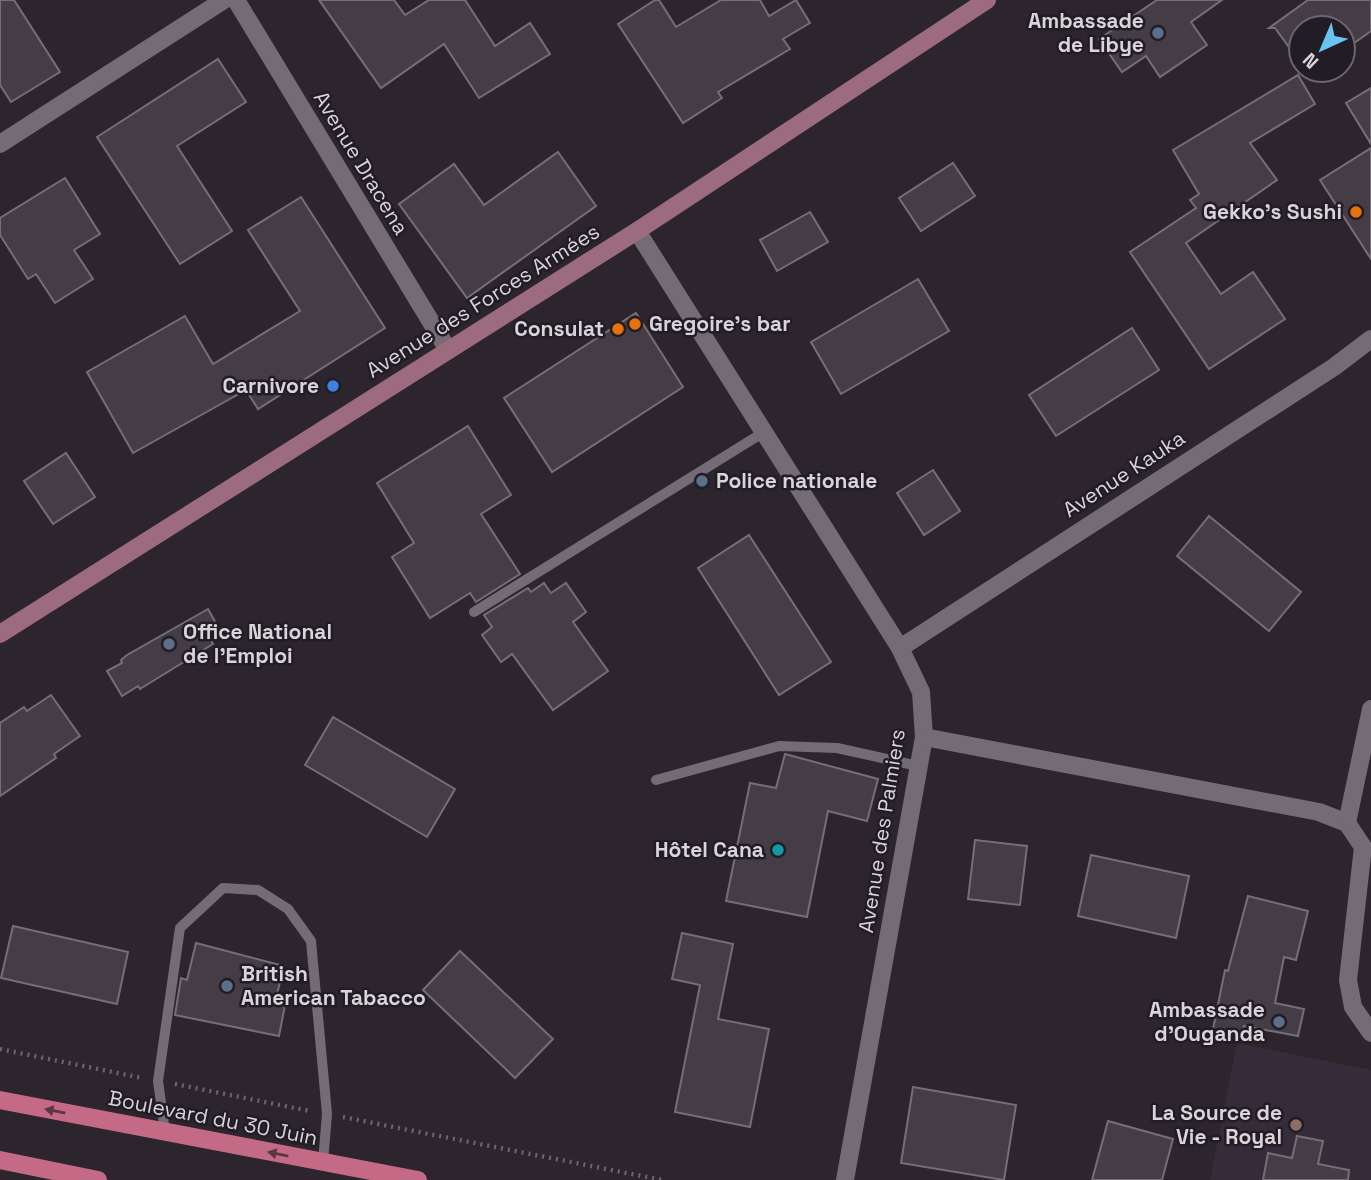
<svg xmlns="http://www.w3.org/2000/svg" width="1371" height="1180" font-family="'Space Grotesk',sans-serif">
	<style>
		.built { fill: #362c39 }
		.building { fill: #443d46; stroke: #756e77; stroke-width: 2 }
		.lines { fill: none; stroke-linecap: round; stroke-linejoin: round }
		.path { stroke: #6c666d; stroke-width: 4.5; stroke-dasharray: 2 5; stroke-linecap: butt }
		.lane { stroke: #736b75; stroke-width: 10 }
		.street { stroke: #736b75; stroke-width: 18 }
		.secondary { stroke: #9c6b7e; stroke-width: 18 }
		.primary { stroke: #c56a86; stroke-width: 18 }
		.oneway { fill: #5b3746 }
		.service-dot { fill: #5c6f8a; stroke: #221c24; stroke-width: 2.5 }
		.food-dot { fill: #e8710a; stroke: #221c24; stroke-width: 2.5 }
		.shop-dot { fill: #3f7fe0; stroke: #221c24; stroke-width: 2.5 }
		.culture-dot { fill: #0f9aa8; stroke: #221c24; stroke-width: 2.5 }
		.education-dot { fill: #8d6e63; stroke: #221c24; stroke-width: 2.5 }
		.labels { text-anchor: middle; stroke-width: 5; stroke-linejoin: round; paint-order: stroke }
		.poi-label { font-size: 21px; font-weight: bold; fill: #d9d4da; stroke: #221c24; text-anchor: end }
		.street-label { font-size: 21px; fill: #d9d4da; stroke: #221c24 }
	</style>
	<rect width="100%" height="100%" fill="#2c252d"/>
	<polygon class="built" points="1237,1043 1371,1070 1371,1180 1210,1180"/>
	<g class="building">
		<polygon points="0,0 14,0 60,72 11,102 0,85"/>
		<polygon points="319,0 394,0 405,15 429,0 465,0 495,46 530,23 550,54 479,98 444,44 381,88"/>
		<polygon points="655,0 659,0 676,27 721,0 760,0 769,16 796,0 810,23 783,39 790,49 718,92 722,98 683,123 618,24"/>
		<polygon points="1157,0 1222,0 1191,22 1207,45 1160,77 1146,56 1122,72 1099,39"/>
		<polygon points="1308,0 1371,0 1371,31 1343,51 1343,28 1301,28 1301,64 1275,28 1269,28"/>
		<polygon points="218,59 246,102 177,146 232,231 180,264 97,137"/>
		<polygon points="1298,75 1315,104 1250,143 1277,180 1186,243 1221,294 1253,272 1285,319 1209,369 1130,252 1196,208 1190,200 1199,194 1173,150"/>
		<polygon points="1371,88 1371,144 1346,103"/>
		<polygon points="1371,148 1371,259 1320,180"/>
		<polygon points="558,152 596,206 467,298 399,204 454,164 484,205"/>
		<polygon points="953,163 975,196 921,231 899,198"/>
		<polygon points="65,178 100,234 74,250 93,279 55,303 36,274 28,279 0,235 0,218"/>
		<polygon points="301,197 385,328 258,409 246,390 133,453 87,372 185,316 213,364 300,311 248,230"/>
		<polygon points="810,212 828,242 777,271 760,240"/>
		<polygon points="918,279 949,331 841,394 811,342"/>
		<polygon points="636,313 683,387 552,472 504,398"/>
		<polygon points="1132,328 1159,370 1056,436 1029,395"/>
		<polygon points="468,426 511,495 481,514 520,574 476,602 470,593 430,618 392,557 414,543 377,483"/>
		<polygon points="66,453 95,497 53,524 24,481"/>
		<polygon points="933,470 960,511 924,535 897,493"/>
		<polygon points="1209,516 1301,592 1269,631 1177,556"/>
		<polygon points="749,535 831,662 779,695 698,568"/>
		<polygon points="544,583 551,593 566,583 586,612 573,622 608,671 553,710 512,654 501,662 482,635 492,627 484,615 528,588 531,592"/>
		<polygon points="208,609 222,634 211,640 213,644 140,689 138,686 122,696 107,671 122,663 121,660 127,655"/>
		<polygon points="51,695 80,736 54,754 56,758 0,796 0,723 24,707 27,711"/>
		<polygon points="333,717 455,789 427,837 305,765"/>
		<polygon points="785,754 878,779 867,821 828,811 807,917 726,901 750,783 776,788"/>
		<polygon points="975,840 1027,846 1020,905 968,899"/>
		<polygon points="1091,855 1189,876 1176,938 1078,916"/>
		<polygon points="1248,896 1308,911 1296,960 1284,957 1275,1003 1304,1009 1298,1036 1244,1026 1241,1040 1212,1034 1225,970 1228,971"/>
		<polygon points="13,926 128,952 117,1004 1,978"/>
		<polygon points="682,933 733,944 718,1019 769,1029 750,1127 675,1112 700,985 672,979"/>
		<polygon points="196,943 284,966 276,998 286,1000 279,1036 175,1015 181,978 187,980"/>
		<polygon points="460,951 553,1039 515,1078 423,990"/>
		<polygon points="913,1087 1016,1105 1004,1180 901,1163"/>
		<polygon points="1108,1121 1173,1139 1162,1180 1092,1180"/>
		<polygon points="1297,1136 1323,1141 1318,1164 1349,1170 1348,1180 1263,1180 1268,1153 1292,1158"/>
	</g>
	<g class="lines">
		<g class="path">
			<polyline points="0,1049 142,1078"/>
			<polyline points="175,1084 310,1111"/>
			<polyline points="343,1117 662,1180"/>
		</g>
		<g class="lane">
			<polyline points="474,612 764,432"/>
			<polyline points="656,780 779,746 837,748 918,766"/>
			<polyline points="165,1132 158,1081 180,928 223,888 258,890 288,909 311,941 327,1114 323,1162"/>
		</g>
		<g class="street">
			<polyline points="236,0 448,350"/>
			<polyline points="0,144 224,0"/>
			<polyline points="637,231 900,648 921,692 924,737 845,1180"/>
			<polyline points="900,648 1334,367 1371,339"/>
			<polyline points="924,737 1319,812 1347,823 1363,847 1348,980 1353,1007 1371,1033"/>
			<polyline points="1347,823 1371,709"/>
		</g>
		<polyline class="secondary" points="0,634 637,231 987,0"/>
		<g class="primary">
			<polyline points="0,1100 418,1180"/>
			<polyline points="0,1160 98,1180"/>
		</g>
	</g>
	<defs><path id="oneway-solid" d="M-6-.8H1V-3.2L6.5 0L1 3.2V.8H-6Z" transform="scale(1.75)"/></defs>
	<g class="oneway">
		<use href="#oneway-solid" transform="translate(55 1111) rotate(-169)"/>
		<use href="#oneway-solid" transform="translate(278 1154) rotate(-169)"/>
	</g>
	<g class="service-dot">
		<circle cx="1158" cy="33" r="7"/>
		<circle cx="702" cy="481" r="7"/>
		<circle cx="169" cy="644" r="7"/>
		<circle cx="227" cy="986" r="7"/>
		<circle cx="1279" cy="1022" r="7"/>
	</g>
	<g class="food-dot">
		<circle cx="1356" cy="212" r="7"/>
		<circle cx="635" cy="324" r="7"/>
		<circle cx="618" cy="329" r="7"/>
	</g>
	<circle class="shop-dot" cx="333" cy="386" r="7"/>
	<circle class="culture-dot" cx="778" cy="850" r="7"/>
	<circle class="education-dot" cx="1296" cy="1125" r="7"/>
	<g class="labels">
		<g class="poi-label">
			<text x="1144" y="28">Ambassade<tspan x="1144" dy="24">de Libye</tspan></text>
			<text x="1342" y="219">Gekko's Sushi</text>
			<text x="649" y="331" text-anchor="start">Gregoire's bar</text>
			<text x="604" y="336">Consulat</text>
			<text x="319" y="393">Carnivore</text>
			<text x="716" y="488" text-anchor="start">Police nationale</text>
			<text x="183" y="639" text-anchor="start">Office National<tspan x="183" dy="24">de l'Emploi</tspan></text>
			<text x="764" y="857">Hôtel Cana</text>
			<text x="241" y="981" text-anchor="start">British<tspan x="241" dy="24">American Tabacco</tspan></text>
			<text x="1265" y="1017">Ambassade<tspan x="1265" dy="24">d'Ouganda</tspan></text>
			<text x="1282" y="1120">La Source de<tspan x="1282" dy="24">Vie - Royal</tspan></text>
		</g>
		<g class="street-label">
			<text transform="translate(361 163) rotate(59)" y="7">Avenue Dracena</text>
			<text transform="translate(483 301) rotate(-32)" y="7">Avenue des Forces Armées</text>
			<text transform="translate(1124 474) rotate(-33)" y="7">Avenue Kauka</text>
			<text transform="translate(882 831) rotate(-81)" y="7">Avenue des Palmiers</text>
			<text transform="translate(213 1118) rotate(11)" y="7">Boulevard du 30 Juin</text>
		</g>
	</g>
	<g transform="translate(1322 49) rotate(224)"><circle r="33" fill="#221c24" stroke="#6b666d" stroke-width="2"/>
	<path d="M0-5L12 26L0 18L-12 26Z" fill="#69c4f1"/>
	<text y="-10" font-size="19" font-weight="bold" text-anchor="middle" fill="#d9d4da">N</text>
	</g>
</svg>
